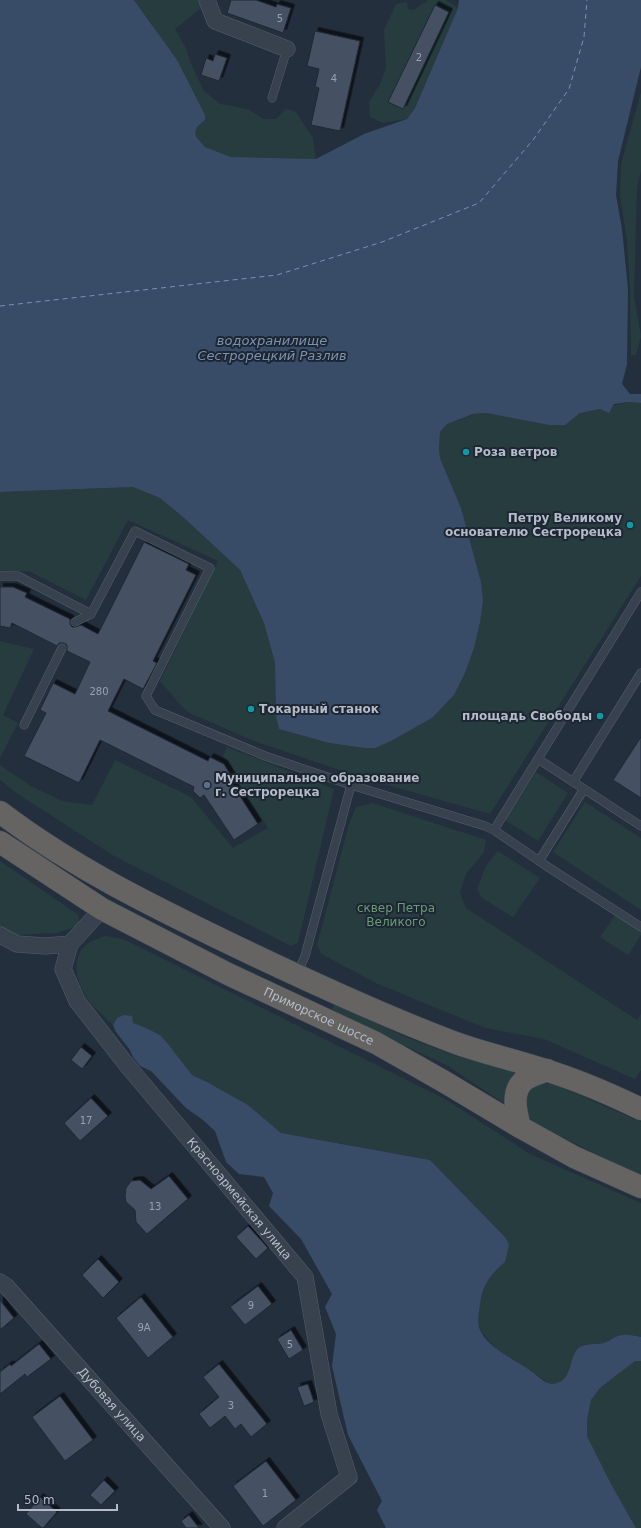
<svg xmlns="http://www.w3.org/2000/svg" width="641" height="1528" font-family="'DejaVu Sans',sans-serif">
	<style>
		.green { fill: #263c3f }
		.water { fill: #394c67 }
		.lines { fill: none; stroke-linecap: round; stroke-linejoin: round }
		.ferry { stroke: #7c92b1; stroke-width: 1; stroke-dasharray: 5 4; stroke-linecap: butt }
		.building { fill: #455162; stroke: #1f2835; filter: url(#shadow) }
		.service-casing { stroke: #565f6c; stroke-width: 9 }
		.minor-casing { stroke: #565f6c; stroke-width: 17 }
		.trunk-casing { stroke: #434c59; stroke-width: 23 }
		.service { stroke: #38414e; stroke-width: 8 }
		.minor { stroke: #38414e; stroke-width: 16 }
		.trunk { stroke: #656462; stroke-width: 22 }
		.culture-dot { fill: #0f9aa8; stroke: #1d2633; stroke-width: 1.5 }
		.service-dot { fill: #5c6f8a; stroke: #1d2633; stroke-width: 1.5 }
		.labels { text-anchor: middle; stroke-width: 4; stroke-linejoin: round; paint-order: stroke }
		.number-label { font-size: 10px; fill: #98a1af }
		.poi-label { font-size: 12px; font-weight: bold; fill: #b4bcc9; stroke: #1d2633; text-anchor: start }
		.park-label { font-size: 12px; fill: #6b9a76; stroke: #1d2633 }
		.street-label { font-size: 12px; fill: #b4bcc9; stroke: #1d2633 }
		.water-label { font-size: 13px; font-style: italic; fill: #7c92b1; stroke: #1d2633 }
	</style>
	<defs>
		<filter id="shadow"><feDropShadow dx="3.5" dy="-3.5" stdDeviation="0" flood-color="#0009"/></filter>
	</defs>
	<rect width="100%" height="100%" fill="#242f3e"/>
	<g class="green">
		<polygon points="134,0 204,0 200,9 175,29 186,48 191,64 204,91 220,104 233,106 249,110 264,119 276,119 286,109 296,112 313,138 316,159 231,157 205,147 197,138 195,133 197,127 205,120 151,23"/>
		<polygon points="428,0 446,0 458,8 415,108 407,119 383,123 370,117 369,102 380,84 386,68 384,30 396,4 407,2 408,9 414,10"/>
		<polygon points="641,92 641,171 637,188 634,297 641,336 636,355 631,355 630,288 627,240 620,196 621,164"/>
		<polygon points="629,402 641,403 641,576 490,814 366,779 254,741 187,712 160,681 218,561 128,520 86,600 29,571 0,572 0,492 133,487 160,498 183,517 240,570 264,623 275,663 276,717 279,729 329,743 365,748 375,748 391,741 432,718 454,695 465,673 474,648 481,582 461,508 440,458 439,448 440,432 447,424 474,414 486,413 549,425 564,425 580,413"/>
		<polygon points="0,641 34,649 3,715 18,723 0,758"/>
		<polygon points="227,747 334,789 298,943 291,946 114,856 18,794 0,780 0,765 31,786 62,801 92,805 115,760 191,797 233,848 268,828 235,778 232,768 223,756"/>
		<polygon points="536,772 568,793 538,841 505,820"/>
		<polygon points="585,802 641,838 641,910 553,852"/>
		<polygon points="373,803 486,840 484,853 466,874 460,893 466,908 637,1020 641,1014 641,1070 635,1079 544,1039 485,1028 378,984 321,954 317,945 349,824 356,807"/>
		<polygon points="498,851 540,878 513,917 482,898 477,889 486,866"/>
		<polygon points="0,861 77,914 79,917 79,923 75,927 56,933 15,935 0,927"/>
		<polygon points="616,914 641,930 641,935 628,955 600,937"/>
		<path d="M105 936 123 939 445 1099 530 1154 641 1203V1337L632 1335 609 1340 606 1343 583 1345 570 1365 569 1373 562 1381 556 1384 548 1383 530 1370 498 1350 481 1332 478 1323 480 1302 487 1282 494 1270 505 1262V1237L430 1160 281 1133 248 1105 207 1082 192 1075 169 1045 146 1028 117 1018 113 1025C106 1018 99 1012 92 1005 80 991 69 964 83 948 89 941 97 939 105 936Z"/>
		<polygon points="334,1004 406,1037 453,1055 519,1073 505,1104 448,1066 331,1011"/>
		<path d="M542 1083 554 1084 641 1122V1176L547 1130 535 1123 526 1115C526 1097 523 1090 542 1083Z"/>
		<polygon points="635,1361 641,1361 641,1528 636,1528 611,1484 587,1436 587,1420 591,1400 600,1388"/>
	</g>
	<g class="water">
		<polygon points="0,0 134,0 177,60 205,115 205,120 197,127 195,133 197,138 205,147 231,157 316,159 364,134 407,119 415,108 458,8 459,0 641,0 641,67 618,161 616,195 622,229 628,289 627,364 622,384 630,394 641,394 641,403 629,402 614,404 609,413 600,409 580,413 565,425 549,425 486,413 473,414 447,424 440,432 439,448 440,458 461,508 481,582 483,600 480,622 474,648 465,673 454,695 432,718 391,741 375,748 365,748 329,743 279,729 276,717 275,663 264,623 240,570 183,517 160,498 133,487 0,492"/>
		<path d="M124 1015 132 1016 133 1023 146 1028 160 1035 169 1045 192 1075 207 1082 248 1105 281 1133 430 1160 505 1237 509 1245 505 1262C491 1273 482 1286 480 1305 479 1314 476 1323 481 1332 491 1350 515 1359 531 1371 536 1374 542 1381 548 1383 551 1384 555 1384 557 1383 571 1379 569 1362 576 1351 582 1342 595 1345 604 1343 611 1341 613 1336 623 1335 629 1334 635 1336 641 1337V1361H635L600 1388 591 1400 587 1420V1436L611 1484 636 1528H386L377 1510 382 1501 348 1435 332 1366 336 1334 325 1307 332 1294 301 1239 269 1206 273 1193 264 1177 239 1174 226 1162 215 1131 203 1120 186 1108 151 1071 140 1066 133 1057 130 1050 116 1032 113 1025 117 1018Z"/>
	</g>
	<g class="lines">
		<polyline class="ferry" points="0,306 277,275 382,242 479,203 533,140 569,89 584,37 587,0"/>
	</g>
	<g class="building">
		<polygon points="231,0 256,0 276,7 277,4 291,8 283,33 227,13"/>
		<polygon points="435,5 449,12 403,109 388,102"/>
		<polygon points="315,31 360,41 340,131 311,125 319,88 315,87 319,69 307,66"/>
		<polygon points="215,54 227,58 219,81 201,75 206,58 213,61"/>
		<polygon points="144,542 189,564 186,570 196,575 153,661 157,663 143,689 124,679 108,711 208,761 210,757 224,764 232,777 229,779 258,824 234,840 204,795 200,798 193,791 194,787 100,740 79,783 24,756 46,713 40,710 53,683 75,694 90,662 67,651 67,645 64,643 59,643 57,646 12,623 10,628 0,626 0,587 13,587 27,593 25,597 70,619 70,624 72,627 75,627 81,625 98,634"/>
		<polygon points="641,737 641,798 613,780"/>
		<polygon points="81,1047 92,1056 82,1069 71,1060"/>
		<polygon points="91,1098 108,1116 80,1141 64,1123"/>
		<polygon points="169,1176 188,1199 147,1234 136,1222 135,1210 126,1202 125,1196 126,1188 131,1181 140,1180 151,1189"/>
		<polygon points="248,1226 268,1248 256,1259 236,1237"/>
		<polygon points="98,1259 119,1282 103,1298 82,1275"/>
		<polygon points="258,1286 272,1304 245,1325 230,1307"/>
		<polygon points="141,1297 173,1337 148,1358 116,1318"/>
		<polygon points="0,1300 14,1318 0,1330"/>
		<polygon points="291,1330 303,1350 289,1359 277,1339"/>
		<polygon points="39,1344 51,1359 27,1377 25,1374 0,1394 0,1372 10,1364 11,1366"/>
		<polygon points="219,1364 267,1424 251,1437 241,1424 235,1429 225,1416 210,1428 199,1414 219,1397 203,1377"/>
		<polygon points="308,1384 314,1402 304,1406 297,1387"/>
		<polygon points="60,1396 93,1440 65,1461 32,1417"/>
		<polygon points="266,1461 296,1500 263,1526 233,1486"/>
		<polygon points="104,1480 115,1491 101,1505 90,1495"/>
		<polygon points="40,1497 57,1512 43,1528 42,1528 26,1514"/>
		<polygon points="189,1515 199,1528 186,1528 181,1521"/>
	</g>
	<g class="lines">
		<g class="service-casing">
			<g id="service">
				<polyline points="272,98 287,49"/>
				<polyline points="0,576 18,576 91,614"/>
				<polyline points="75,622 91,614 135,531 210,568 146,696 155,710 265,756 351,785 485,826 494,830 548,867 641,927"/>
				<polyline points="24,725 62,648"/>
				<polyline points="538,759 641,826"/>
				<polyline points="573,782 641,673"/>
				<polyline points="494,830 641,592"/>
				<polyline points="539,861 584,789"/>
				<polyline points="297,974 305,956 351,785"/>
			</g>
		</g>
		<g class="minor-casing">
			<g id="minor">
				<polyline points="207,0 215,21 287,49"/>
				<path id="s1" d="M0 935 17 944 45 946 70 944 63 969 77 1001 126 1064 305 1277 329 1414 349 1477 285 1528"/>
				<polyline points="70,944 102,909"/>
				<path id="s2" d="M0 1282 6 1286 222 1528"/>
			</g>
		</g>
		<g class="trunk-casing">
			<g id="trunk">
				<path d="M0 812C72 867 154 907 235 946 306 980 379 1014 453 1042 483 1053 515 1060 545 1070 578 1080 610 1094 641 1109"/>
				<path id="s3" d="M0 842 102 909 228 974 376 1043 443 1081 520 1127 574 1157 641 1187"/>
				<path d="M520 1127C516 1112 510 1090 526 1079 532 1075 541 1073 547 1070"/>
			</g>
		</g>
		<use href="#service" class="service"/>
		<use href="#minor" class="minor"/>
		<use href="#trunk" class="trunk"/>
	</g>
	<g class="culture-dot">
		<circle cx="466" cy="452" r="4"/>
		<circle cx="630" cy="525" r="4"/>
		<circle cx="251" cy="709" r="4"/>
		<circle cx="600" cy="716" r="4"/>
	</g>
	<circle class="service-dot" cx="207" cy="785" r="4"/>
	<g class="labels">
		<g class="number-label">
			<text x="280" y="22">5</text>
			<text x="419" y="61">2</text>
			<text x="334" y="82">4</text>
			<text x="99" y="695">280</text>
			<text x="86" y="1124">17</text>
			<text x="155" y="1210">13</text>
			<text x="251" y="1309">9</text>
			<text x="144" y="1331">9А</text>
			<text x="290" y="1348">5</text>
			<text x="231" y="1409">3</text>
			<text x="265" y="1497">1</text>
		</g>
		<g class="poi-label">
			<text x="474" y="456">Роза ветров</text>
			<text x="622" y="522" text-anchor="end">Петру Великому<tspan x="622" dy="14">основателю Сестрорецка</tspan></text>
			<text x="259" y="713">Токарный станок</text>
			<text x="592" y="720" text-anchor="end">площадь Свободы</text>
			<text x="215" y="782">Муниципальное образование<tspan x="215" dy="14">г. Сестрорецка</tspan></text>
		</g>
		<g class="park-label">
			<text x="396" y="912">сквер Петра<tspan x="396" dy="14">Великого</tspan></text>
		</g>
		<g class="street-label">
			<text dy="4" stroke="none"><textPath href="#s3" startOffset="364">Приморское шоссе</textPath></text>
			<text dy="4" stroke="none"><textPath href="#s1" startOffset="389">Красноармейская улица</textPath></text>
			<text dy="4" stroke="none"><textPath href="#s2" startOffset="166">Дубовая улица</textPath></text>
		</g>
		<g class="water-label">
			<text x="272" y="345">водохранилище<tspan x="272" dy="15">Сестрорецкий Разлив</tspan></text>
		</g>
	</g>
	<path d="M18 1504v6h99v-6" fill="none" stroke="#b4bcc9" stroke-width="2"/>
	<text x="24" y="1504" font-size="12" fill="#b4bcc9" stroke="#1d2633" stroke-width="3" paint-order="stroke">50 m</text>
</svg>
